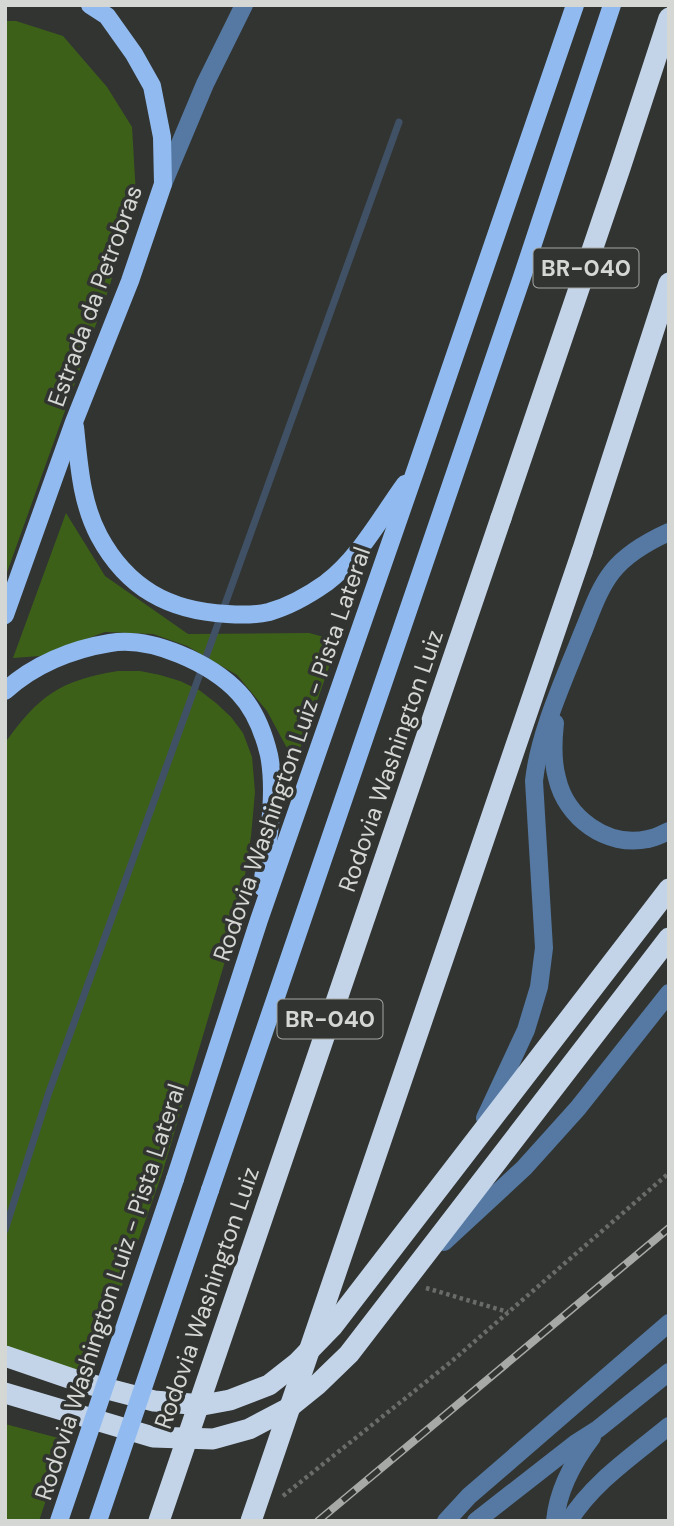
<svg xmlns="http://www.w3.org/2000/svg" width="674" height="1526" font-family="'DM Sans',sans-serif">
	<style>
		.green { fill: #3d6019 }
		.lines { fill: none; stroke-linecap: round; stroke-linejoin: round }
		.stream { stroke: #405165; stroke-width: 7 }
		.path { stroke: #6a6c69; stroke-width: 4.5; stroke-dasharray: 3.5 3.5; stroke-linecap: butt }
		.minor { stroke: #5579a3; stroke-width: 18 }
		.major { stroke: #91bbf0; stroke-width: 18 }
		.highway { stroke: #c3d4e9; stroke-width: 21 }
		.rail-casing { stroke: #a7a9a6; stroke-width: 8 }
		.rail { stroke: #323431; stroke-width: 5; stroke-dasharray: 16; stroke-linecap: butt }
		.major-bridge { stroke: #91bbf0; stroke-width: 18 }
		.highway-bridge { stroke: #c3d4e9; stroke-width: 21 }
		.labels { text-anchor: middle; stroke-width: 7; stroke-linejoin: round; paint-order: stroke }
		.shield { fill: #323431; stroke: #a4a6a3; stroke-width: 2 }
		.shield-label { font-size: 23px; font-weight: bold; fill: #d5d7d4 }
		.street-label { font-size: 24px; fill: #d5d7d4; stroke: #323431 }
	</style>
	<rect width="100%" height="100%" fill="#323431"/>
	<g class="green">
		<polygon points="5,21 16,21 63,36 107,87 132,127 136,195 109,288 5,578"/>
		<polygon points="66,513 105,576 188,634 309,633 328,638 334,653 295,763 267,711 237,675 187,646 153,634 105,632 40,656 13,658"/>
		<path d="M118 671H140L160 675 180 681 199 690 216 703 231 717 243 733 252 757 255 792 251 836 239 914 162 1174 90 1375 5 1351V743C38 696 61 680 118 671Z"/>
		<polygon points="5,1424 66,1440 39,1521 5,1521"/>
	</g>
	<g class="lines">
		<polyline class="stream" points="5,1230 49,1092 399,122"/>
		<g class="path">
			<polyline points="426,1288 508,1312"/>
			<polyline points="283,1496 452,1361 669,1173"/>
		</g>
		<g class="minor">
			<polyline points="163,184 205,84 244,5"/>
			<path d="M555 723C553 741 552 760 557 778 566 818 607 848 648 839 655 838 662 834 669 831"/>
			<path d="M485 1118 526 1030 539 987 544 948 534 781C539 733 564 680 582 634 591 613 598 590 612 572 626 554 649 541 669 532"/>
			<polyline points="444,1242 524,1168 578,1108 669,993"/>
			<polyline points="446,1521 469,1496 669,1323"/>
			<polyline points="476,1521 576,1443 598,1429 669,1372"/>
			<path d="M555 1521C558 1489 573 1462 592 1437"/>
			<path d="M569 1521C593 1482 634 1455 669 1426"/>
		</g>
		<g class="major">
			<path d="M75 427C79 464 81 502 99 536 127 588 169 611 227 614 241 615 257 615 269 612 290 606 309 595 326 583 359 558 381 517 405 484"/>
			<polyline points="5,615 74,422 130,281 163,184 162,137 152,86 134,54 107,16 90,5"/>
			<path d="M5 691C33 665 72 649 110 643 151 636 211 663 239 693 254 709 264 734 269 755 277 796 267 846 262 887"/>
			<polyline points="175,1179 259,920 417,466 575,5"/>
			<polyline points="210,1190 522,277 612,5"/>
		</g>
		<g class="highway">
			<polyline points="501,518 620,168 669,18"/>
			<polyline points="582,552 669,283"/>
			<polyline points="5,1356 81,1382 154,1401 203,1405 230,1400 269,1385 297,1363 332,1327 669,889"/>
			<polyline points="5,1393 153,1437 213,1439 249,1429 287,1409 318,1384 349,1354 669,938"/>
		</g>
		<g class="rail-casing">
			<polyline id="rail" points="318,1521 669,1228"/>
		</g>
		<use href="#rail" class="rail"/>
		<g class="major-bridge">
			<polyline points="59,1521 175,1179"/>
			<polyline points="98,1521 210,1190"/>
		</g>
		<g class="highway-bridge">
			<polyline points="159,1521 501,518"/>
			<polyline points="251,1521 582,552"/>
		</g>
	</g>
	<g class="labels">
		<g class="shield">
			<rect x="533.5" y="248.5" width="105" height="39" rx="5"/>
			<rect x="277.5" y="999.5" width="105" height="39" rx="5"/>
		</g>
		<g class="shield-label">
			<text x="586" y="276">BR-040</text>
			<text x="330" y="1027">BR-040</text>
		</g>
		<g class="street-label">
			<text transform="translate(95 296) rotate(-70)" y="8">Estrada da Petrobras</text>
			<text transform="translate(292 754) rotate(-71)" y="8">Rodovia Washington Luiz - Pista Lateral</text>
			<text transform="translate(391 761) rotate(-71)" y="8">Rodovia Washington Luiz</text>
			<text transform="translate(110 1292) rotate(-72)" y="8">Rodovia Washington Luiz - Pista Lateral</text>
			<text transform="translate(207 1298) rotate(-71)" y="8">Rodovia Washington Luiz</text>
		</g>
	</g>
	<rect width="674" height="1526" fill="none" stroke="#d5d7d4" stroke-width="14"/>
</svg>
